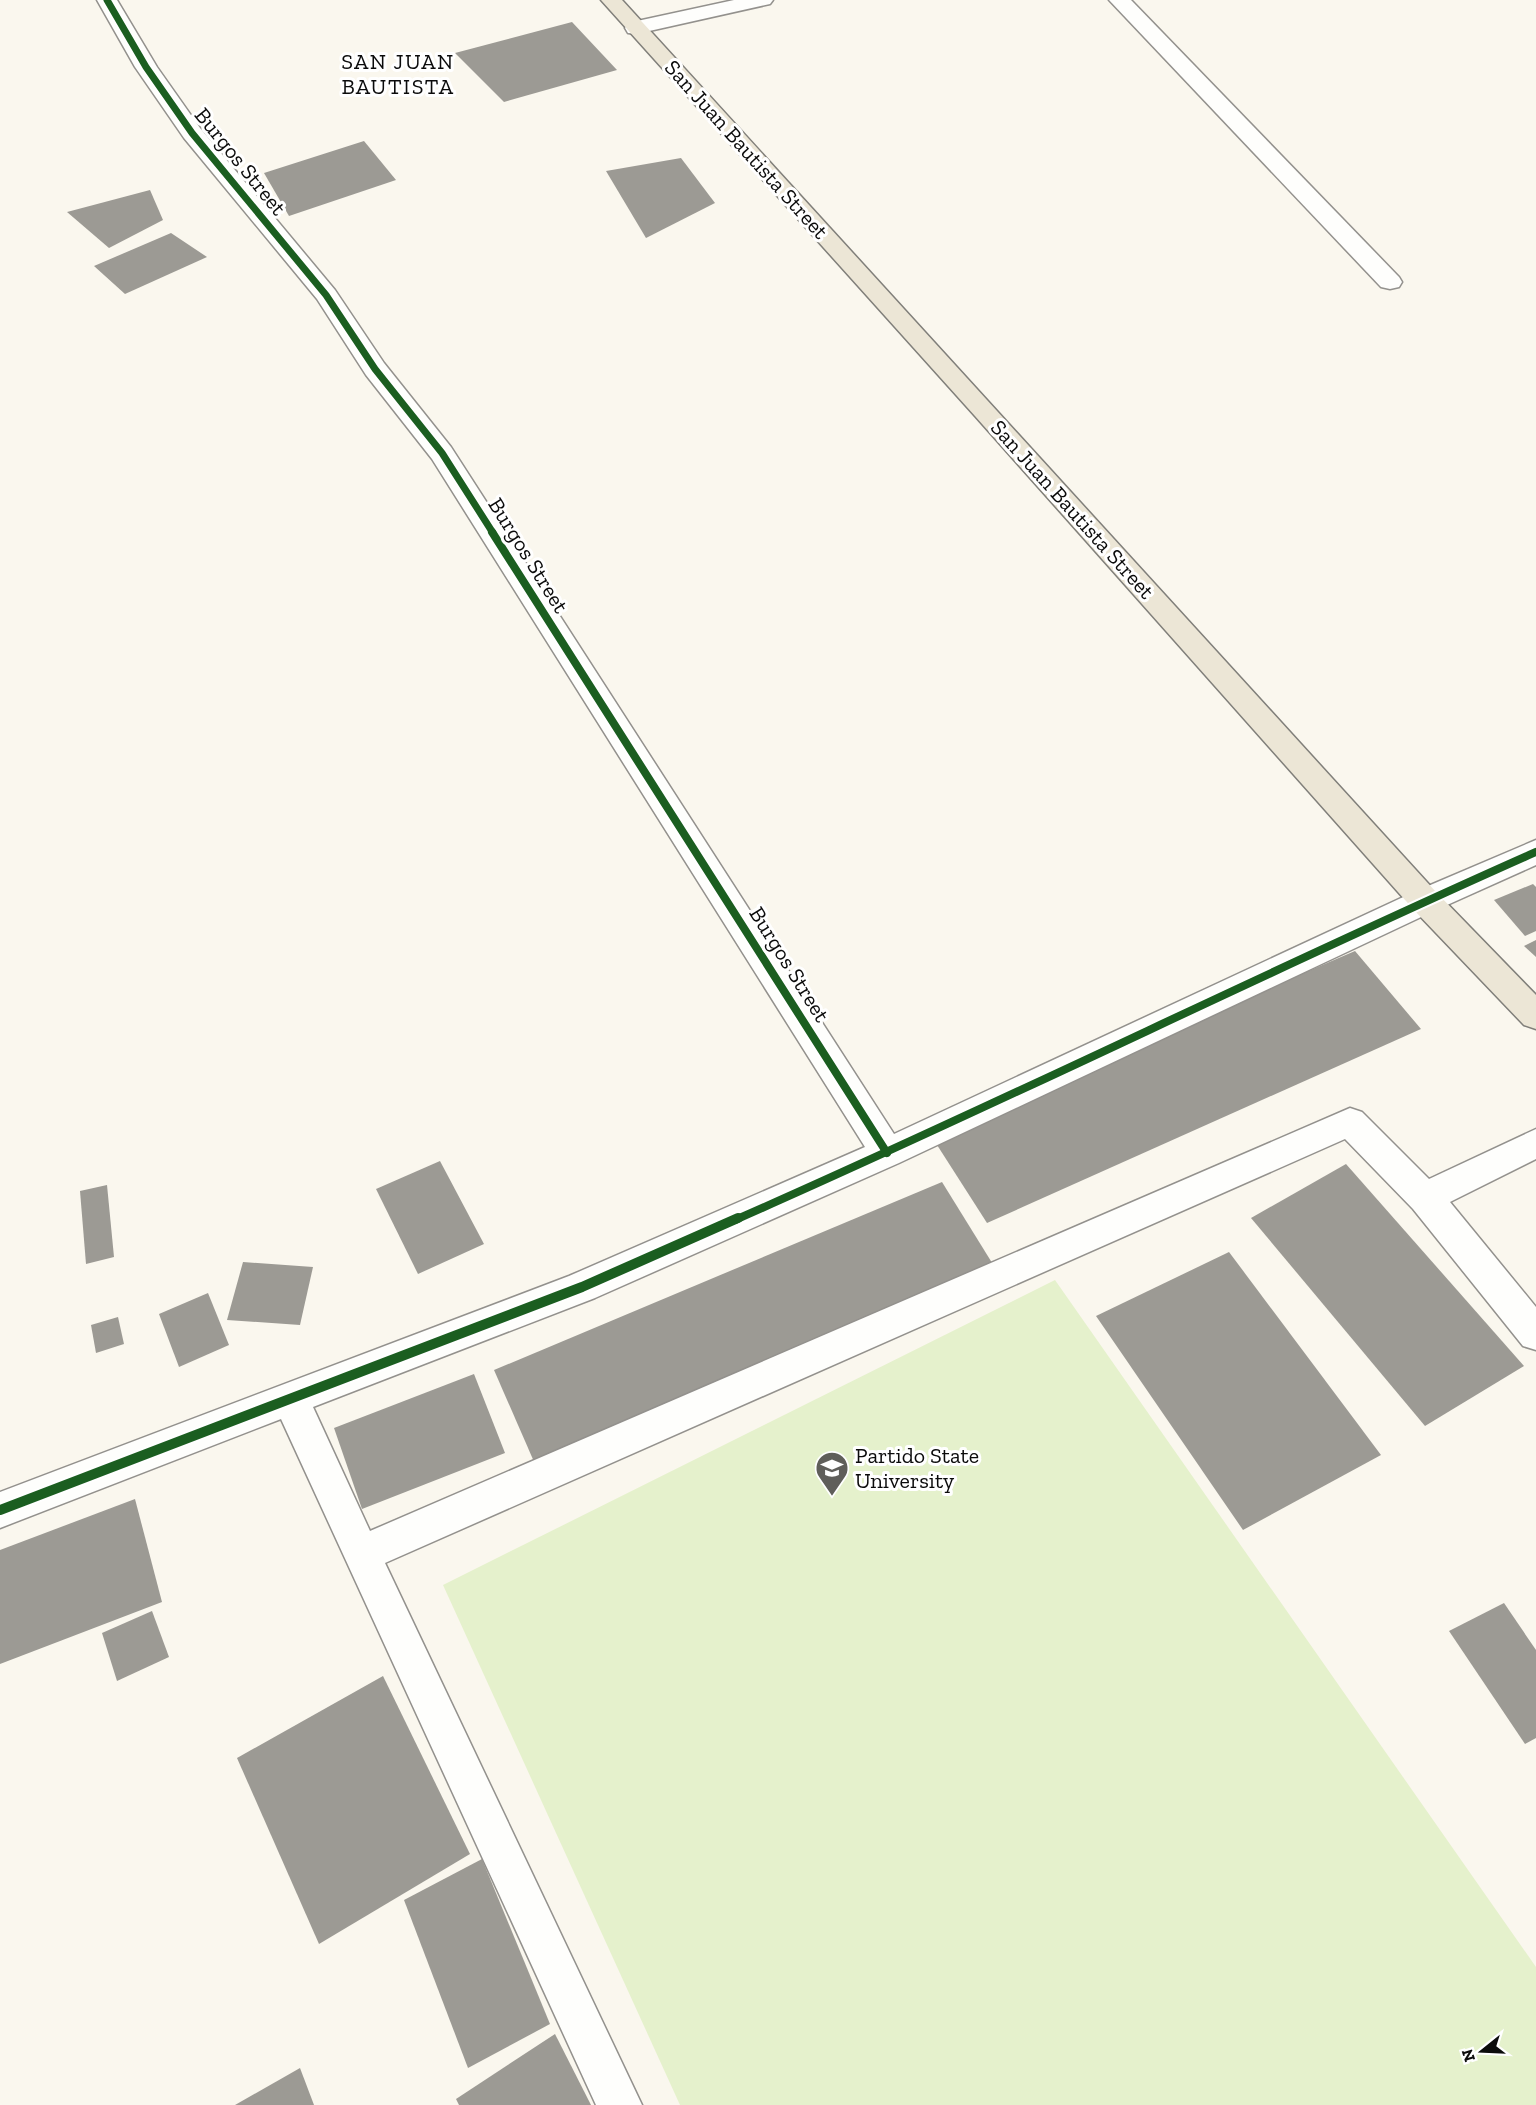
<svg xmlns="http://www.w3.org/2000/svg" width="1536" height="2105" font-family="'Zilla Slab',serif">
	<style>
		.green { fill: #e5f1cc }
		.building { fill: #9c9a94 }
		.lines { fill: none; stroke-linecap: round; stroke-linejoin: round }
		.minor-casing { stroke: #93918d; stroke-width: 3 }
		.major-casing { stroke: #807f7a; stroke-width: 3 }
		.minor { fill: #fefefc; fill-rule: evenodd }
		.major { fill: #ece6d6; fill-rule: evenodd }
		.cycleway-far2-casing { stroke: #fff; stroke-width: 10 }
		.cycleway-far1-casing { stroke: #fff; stroke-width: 12 }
		.cycleway-casing { stroke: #fff; stroke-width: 14 }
		.cycleway-far2 { stroke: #1b5e20; stroke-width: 7 }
		.cycleway-far1 { stroke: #1b5e20; stroke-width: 8 }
		.cycleway { stroke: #1b5e20; stroke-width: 10 }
		.labels { text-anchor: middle; stroke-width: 6; stroke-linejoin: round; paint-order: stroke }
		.far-quarter-label { font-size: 22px; letter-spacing: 1.5px; fill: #0b0b0b; stroke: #fff }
		.street-label { font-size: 22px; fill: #0b0b0b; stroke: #fff }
		.poi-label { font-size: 22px; fill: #0b0b0b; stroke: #fff; text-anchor: start }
	</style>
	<rect width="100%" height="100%" fill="#faf7ee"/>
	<polygon class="green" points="1055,1280 1536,1967 1536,2105 680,2105 443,1585"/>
	<g class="building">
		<polygon points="572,22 617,70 504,102 455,53"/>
		<polygon points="364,141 396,180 289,216 264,173"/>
		<polygon points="681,158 715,203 646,238 606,171"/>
		<polygon points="150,190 163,220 109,248 67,212"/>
		<polygon points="171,233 207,257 125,294 94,266"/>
		<polygon points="1533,884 1536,887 1536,931 1525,936 1494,900"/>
		<polygon points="1536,940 1536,957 1524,946"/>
		<polygon points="1355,951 1421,1029 987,1223 930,1134"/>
		<polygon points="440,1161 484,1244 418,1274 376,1189"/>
		<polygon points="1346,1164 1524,1366 1425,1426 1251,1218"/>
		<polygon points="942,1182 994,1266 535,1464 494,1370"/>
		<polygon points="107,1185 114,1257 86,1264 80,1191"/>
		<polygon points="1229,1252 1381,1455 1243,1530 1096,1316"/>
		<polygon points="243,1262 313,1267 300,1325 227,1320"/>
		<polygon points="208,1293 229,1345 179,1367 159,1314"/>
		<polygon points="118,1317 124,1344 96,1353 91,1325"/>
		<polygon points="474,1374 505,1453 362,1509 334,1428"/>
		<polygon points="135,1499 162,1602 0,1664 0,1550"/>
		<polygon points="1504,1603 1536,1650 1536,1738 1525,1744 1449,1631"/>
		<polygon points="152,1611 169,1657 117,1681 102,1633"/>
		<polygon points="383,1676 470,1854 319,1944 237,1758"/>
		<polygon points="482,1859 550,2024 468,2068 404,1900"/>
		<polygon points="555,2034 591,2105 459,2105 456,2099"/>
		<polygon points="300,2068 314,2105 235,2105"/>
	</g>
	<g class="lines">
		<g class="minor-casing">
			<g id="minor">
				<polygon points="97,0 117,0 157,67 200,128 335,290 384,363 451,447 894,1134 1414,892 1536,840 1536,865 1436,910 899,1163 595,1298 313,1407 370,1531 1350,1108 1362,1112 1429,1179 1536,1129 1536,1159 1450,1202 1536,1307 1536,1350 1523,1346 1413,1209 1345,1139 385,1563 642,2105 596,2105 281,1419 0,1528 0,1492 569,1276 865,1147 432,459 366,375 317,299 184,138 135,67"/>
				<polygon points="734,0 773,0 770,4 636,34 628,33 625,28 628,23"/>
				<polygon points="1109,0 1131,0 1399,277 1402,282 1399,287 1390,289 1381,287"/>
			</g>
		</g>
		<g class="major-casing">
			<polygon id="major" points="601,0 622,0 1436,892 1536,995 1536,1029 1524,1025 1414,910 975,416"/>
		</g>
		<use href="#minor" class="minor"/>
		<use href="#major" class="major"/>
		<g class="cycleway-far2-casing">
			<polyline id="cycleway-far2" points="107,0 146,67 192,133 326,295 375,369 442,453 493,533"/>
		</g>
		<g class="cycleway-far1-casing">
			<g id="cycleway-far1">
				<polyline points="492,532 887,1153"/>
				<path d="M735 1220C1004 1102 1267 971 1536 852"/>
			</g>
		</g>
		<g class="cycleway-casing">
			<polyline id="cycleway" points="0,1510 582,1287 738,1218"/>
		</g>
		<use href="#cycleway-far2" class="cycleway-far2"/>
		<use href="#cycleway-far1" class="cycleway-far1"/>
		<use href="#cycleway" class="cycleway"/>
	</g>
	<defs>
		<g id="university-pin" transform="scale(1.725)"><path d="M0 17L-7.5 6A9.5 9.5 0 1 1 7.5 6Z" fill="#5f5e5a" stroke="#fff"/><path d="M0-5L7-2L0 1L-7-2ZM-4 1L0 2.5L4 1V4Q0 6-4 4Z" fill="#fff"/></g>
	</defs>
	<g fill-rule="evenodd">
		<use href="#university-pin" x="832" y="1468"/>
	</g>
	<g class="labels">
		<g class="far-quarter-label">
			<text x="398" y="69">SAN JUAN<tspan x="398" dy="25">BAUTISTA</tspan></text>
		</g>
		<g class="street-label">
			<text transform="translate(747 149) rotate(48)" y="8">San Juan Bautista Street</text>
			<text transform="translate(241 161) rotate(51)" y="8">Burgos Street</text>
			<text transform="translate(1073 509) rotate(48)" y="8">San Juan Bautista Street</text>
			<text transform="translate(529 555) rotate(58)" y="8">Burgos Street</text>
			<text transform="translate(790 964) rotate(58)" y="8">Burgos Street</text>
		</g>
		<g class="poi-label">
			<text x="855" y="1463">Partido State<tspan x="855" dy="25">University</tspan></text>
		</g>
	</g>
	<g transform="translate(1482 2051) rotate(252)" stroke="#ffffff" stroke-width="4.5" paint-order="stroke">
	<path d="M0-4.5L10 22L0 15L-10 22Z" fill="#0b0b0b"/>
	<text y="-9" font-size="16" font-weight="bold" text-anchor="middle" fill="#0b0b0b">N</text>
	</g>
</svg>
